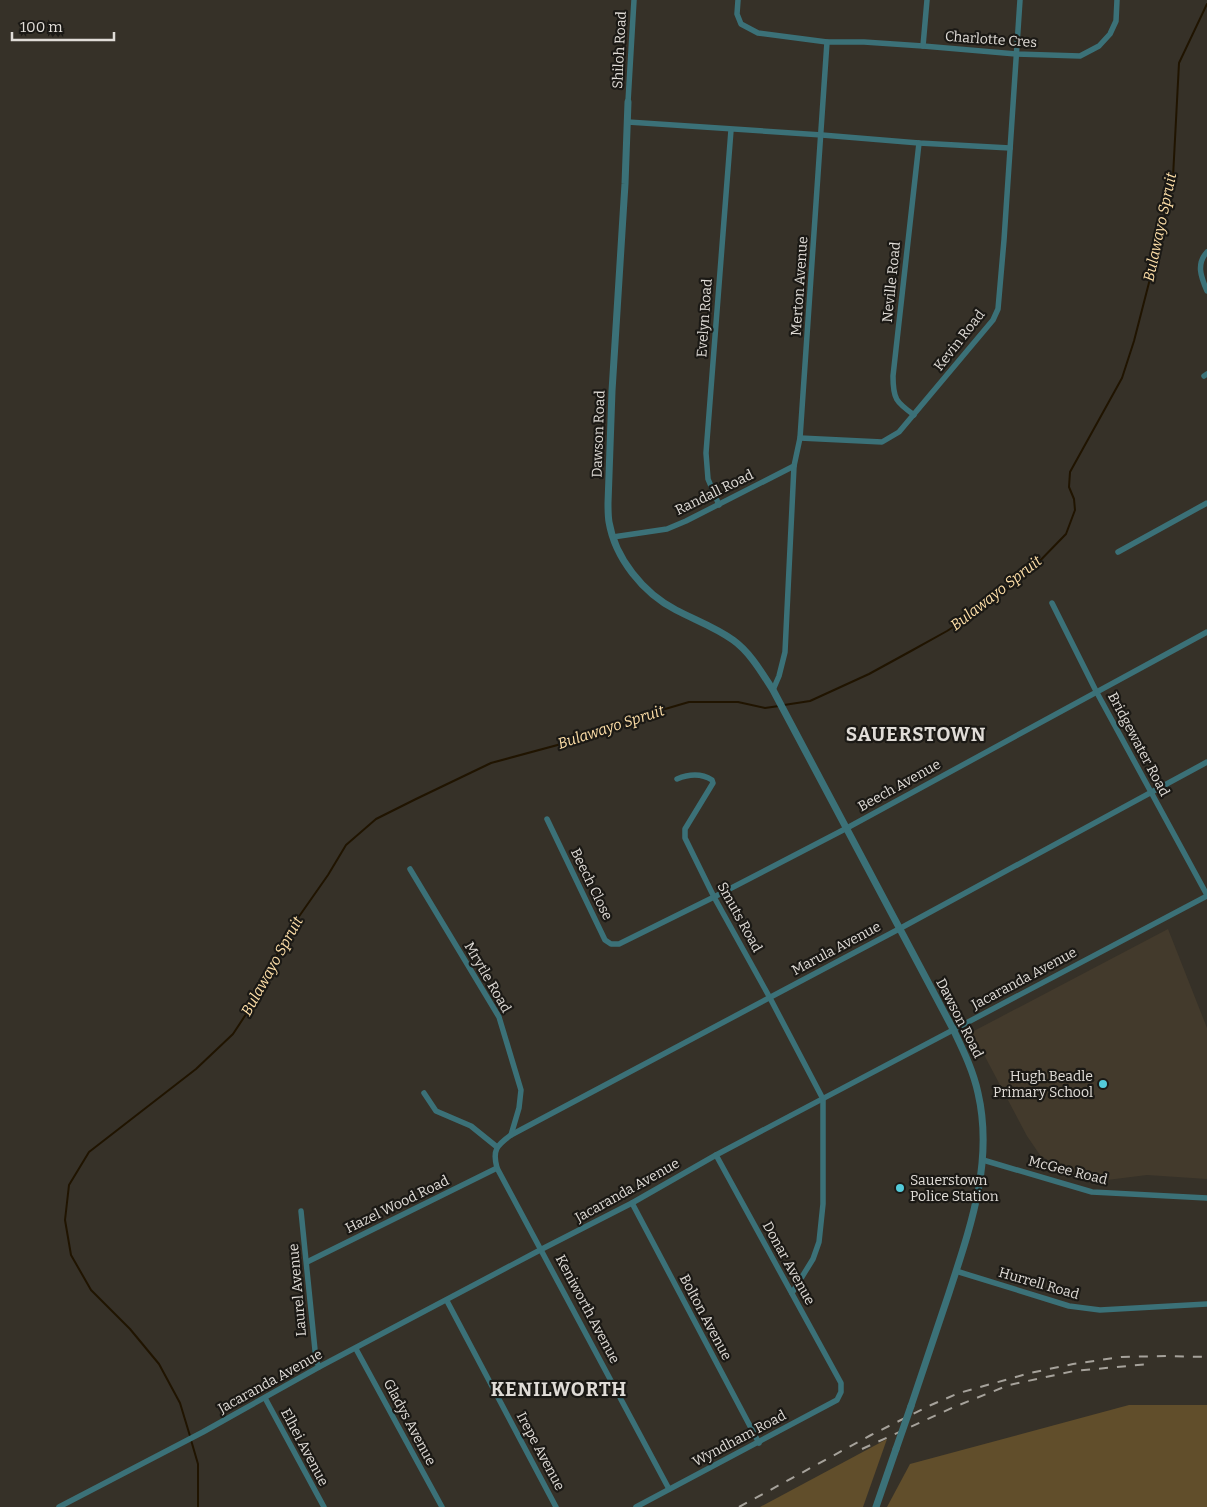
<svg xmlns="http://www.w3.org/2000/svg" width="1207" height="1507" font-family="Bitter,serif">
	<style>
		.built { fill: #433a2c }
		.green { fill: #614e2b }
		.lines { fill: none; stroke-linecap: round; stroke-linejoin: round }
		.stream { stroke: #201400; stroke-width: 2 }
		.minor { stroke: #3b7178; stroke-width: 5.5 }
		.tertiary { stroke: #3b7178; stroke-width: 7 }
		.rail { stroke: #a6a29b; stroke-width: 2; stroke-dasharray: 9 9; stroke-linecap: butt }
		.tertiary-bridge { stroke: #3b7178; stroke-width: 7 }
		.poi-dot { fill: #53cbda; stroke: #1b1915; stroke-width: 2 }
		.labels { text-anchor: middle; stroke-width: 4.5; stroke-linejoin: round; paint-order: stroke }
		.street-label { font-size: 14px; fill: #e0dcd7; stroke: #1b1915 }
		.poi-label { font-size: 14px; fill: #e0dcd7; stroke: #1b1915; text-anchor: end }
		.water-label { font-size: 15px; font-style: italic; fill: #fedfa8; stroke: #1b1915 }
		.district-label { font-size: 19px; font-weight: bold; letter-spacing: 1px; fill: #e0dcd7; stroke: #1b1915 }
	</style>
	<rect width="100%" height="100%" fill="#363128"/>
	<polygon class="built" points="1168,929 1207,1028 1207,1179 1147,1175 1107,1180 1051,1162 1040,1155 1027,1136 972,1032"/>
	<g class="green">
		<polygon points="1129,1405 1207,1405 1207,1507 887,1507 910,1464"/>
		<polygon points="887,1439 863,1507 760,1507"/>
	</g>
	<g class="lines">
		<g class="stream">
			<polyline points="784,705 810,701 869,674 911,651 947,631 983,608 1029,572 1066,534 1075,510 1074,499 1069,487 1070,472 1122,378 1134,341 1161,236 1173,177 1179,63 1207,4"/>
			<polyline points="190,1436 180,1403 159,1364 130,1329 91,1290 71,1255 65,1220 69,1185 89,1152 196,1069 233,1034 260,993 286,935 328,875 346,845 376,819 416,799 491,763 602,733 641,716 689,702 738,702 765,708 779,706"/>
			<polyline points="191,1440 198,1464 198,1507"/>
		</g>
		<g class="minor">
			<polyline points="738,0 737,14 741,24 758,33 827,42 864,42 923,46 1016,54 1080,56 1099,46 1110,34 1116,21 1117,0"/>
			<polyline points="923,46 927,0"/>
			<polyline points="628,102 634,0"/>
			<polyline points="628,122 822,135 919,143 1010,148"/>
			<path d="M1207 252C1196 264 1201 277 1207 291"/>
			<polyline points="1204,376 1207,374"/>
			<path d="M914 415C896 402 893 399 893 376L919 143"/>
			<polyline points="800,438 882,442 899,432 993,320 998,309 1004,240 1020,0"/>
			<polyline points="719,505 708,479 706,453 731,130"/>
			<polyline points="613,537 667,529 686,521 794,466 800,438 827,42"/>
			<polyline points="1118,552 1207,503"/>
			<polyline points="1052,603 1096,691 1207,895"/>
			<polyline points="773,690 779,676 785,652 794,466"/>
			<path d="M677 779C689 774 701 773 712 780L713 783 685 829V838L714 897 770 998 823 1099V1204L819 1242 813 1259 792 1293"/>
			<polyline points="547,819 605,940 611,944 619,944 714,897 847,828 1207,632"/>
			<polyline points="410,869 499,1017 521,1090 519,1108 511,1135"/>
			<polyline points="424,1093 436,1111 471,1126 497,1147"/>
			<polyline points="983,1160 1092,1192 1207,1198"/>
			<polyline points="632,1203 759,1443"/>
			<polyline points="301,1211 316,1360 319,1367"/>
			<polyline points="307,1262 497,1168"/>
			<polyline points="956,1271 1069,1306 1100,1310 1207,1304"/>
			<polyline points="447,1301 556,1507"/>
			<polyline points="356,1349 442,1507"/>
			<polyline points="265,1398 324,1507"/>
			<path d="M669 1489 497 1168C492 1150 497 1145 511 1135L899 929 1207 762"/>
			<polyline points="59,1507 203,1432 319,1367 542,1249 632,1203 716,1155 1207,896"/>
			<polyline points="636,1507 837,1400 841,1392 841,1383 716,1155"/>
		</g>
		<g class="tertiary">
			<path d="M628 102 625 184 612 391 608 503C608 509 608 516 609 522 615 558 643 593 676 610 695 620 715 627 733 640 750 652 762 673 773 690L953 1029C963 1050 973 1070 978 1093 994 1162 970 1228 949 1293 936 1331 924 1368 911 1406"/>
			<polyline points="876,1507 896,1449"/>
		</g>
		<g class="rail">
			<polyline points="862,1449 954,1407 1009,1385 1074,1371 1149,1364"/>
			<polyline points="739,1507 871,1435 931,1405 959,1393 1030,1373 1073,1364 1121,1357 1167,1356 1207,1357"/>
		</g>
		<polyline class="tertiary-bridge" points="896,1449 911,1406"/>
	</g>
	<g class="poi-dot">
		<circle cx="1103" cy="1084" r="5"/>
		<circle cx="900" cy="1188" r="5"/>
	</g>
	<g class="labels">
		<g class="street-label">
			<text transform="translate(991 39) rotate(4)" y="5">Charlotte Cres</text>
			<text transform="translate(619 50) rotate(-87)" y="5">Shiloh Road</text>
			<text transform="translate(891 282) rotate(-84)" y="5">Neville Road</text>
			<text transform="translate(799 286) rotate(-86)" y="5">Merton Avenue</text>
			<text transform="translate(704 318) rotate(-86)" y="5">Evelyn Road</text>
			<text transform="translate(959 340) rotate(-52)" y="5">Kevin Road</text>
			<text transform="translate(598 434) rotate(-88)" y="5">Dawson Road</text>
			<text transform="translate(714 492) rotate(-26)" y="5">Randall Road</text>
			<text transform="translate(1139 744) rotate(62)" y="5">Bridgewater Road</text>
			<text transform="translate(899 785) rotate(-29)" y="5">Beech Avenue</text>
			<text transform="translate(592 884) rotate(64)" y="5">Beech Close</text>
			<text transform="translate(740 917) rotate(61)" y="5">Smuts Road</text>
			<text transform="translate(836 948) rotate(-28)" y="5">Marula Avenue</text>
			<text transform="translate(488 977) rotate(60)" y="5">Mrytle Road</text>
			<text transform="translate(1024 978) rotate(-28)" y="5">Jacaranda Avenue</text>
			<text transform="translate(960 1018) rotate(63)" y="5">Dawson Road</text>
			<text transform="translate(1068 1170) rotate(14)" y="5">McGee Road</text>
			<text transform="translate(627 1190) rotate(-29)" y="5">Jacaranda Avenue</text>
			<text transform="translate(397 1204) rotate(-26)" y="5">Hazel Wood Road</text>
			<text transform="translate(789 1263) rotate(61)" y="5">Donar Avenue</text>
			<text transform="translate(1039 1283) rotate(16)" y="5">Hurrell Road</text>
			<text transform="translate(297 1290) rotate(-95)" y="5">Laurel Avenue</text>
			<text transform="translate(588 1309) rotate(62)" y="5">Keniworth Avenue</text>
			<text transform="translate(706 1317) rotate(62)" y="5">Bolton Avenue</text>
			<text transform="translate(270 1381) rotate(-29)" y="5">Jacaranda Avenue</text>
			<text transform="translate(410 1422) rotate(62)" y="5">Gladys Avenue</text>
			<text transform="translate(739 1438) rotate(-28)" y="5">Wyndham Road</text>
			<text transform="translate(305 1447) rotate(62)" y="5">Elhei Avenue</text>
			<text transform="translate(541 1451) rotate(62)" y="5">Irepe Avenue</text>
		</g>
		<g class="poi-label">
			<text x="1093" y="1081">Hugh Beadle<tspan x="1093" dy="16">Primary School</tspan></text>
			<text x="910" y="1185" text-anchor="start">Sauerstown<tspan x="910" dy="16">Police Station</tspan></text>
		</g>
		<g class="water-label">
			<text transform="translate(1160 227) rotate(-78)" y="5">Bulawayo Spruit</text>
			<text transform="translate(996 593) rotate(-38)" y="5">Bulawayo Spruit</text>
			<text transform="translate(611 727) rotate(-18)" y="5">Bulawayo Spruit</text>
			<text transform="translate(272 966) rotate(-61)" y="5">Bulawayo Spruit</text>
		</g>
		<g class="district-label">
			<text x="916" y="741">SAUERSTOWN</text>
			<text x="559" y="1396">KENILWORTH</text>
		</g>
	</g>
	<path d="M12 32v8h102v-8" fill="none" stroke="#e0dcd7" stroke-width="2.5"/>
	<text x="20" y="32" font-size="15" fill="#e0dcd7" stroke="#1b1915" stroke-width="4" paint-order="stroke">100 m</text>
</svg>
